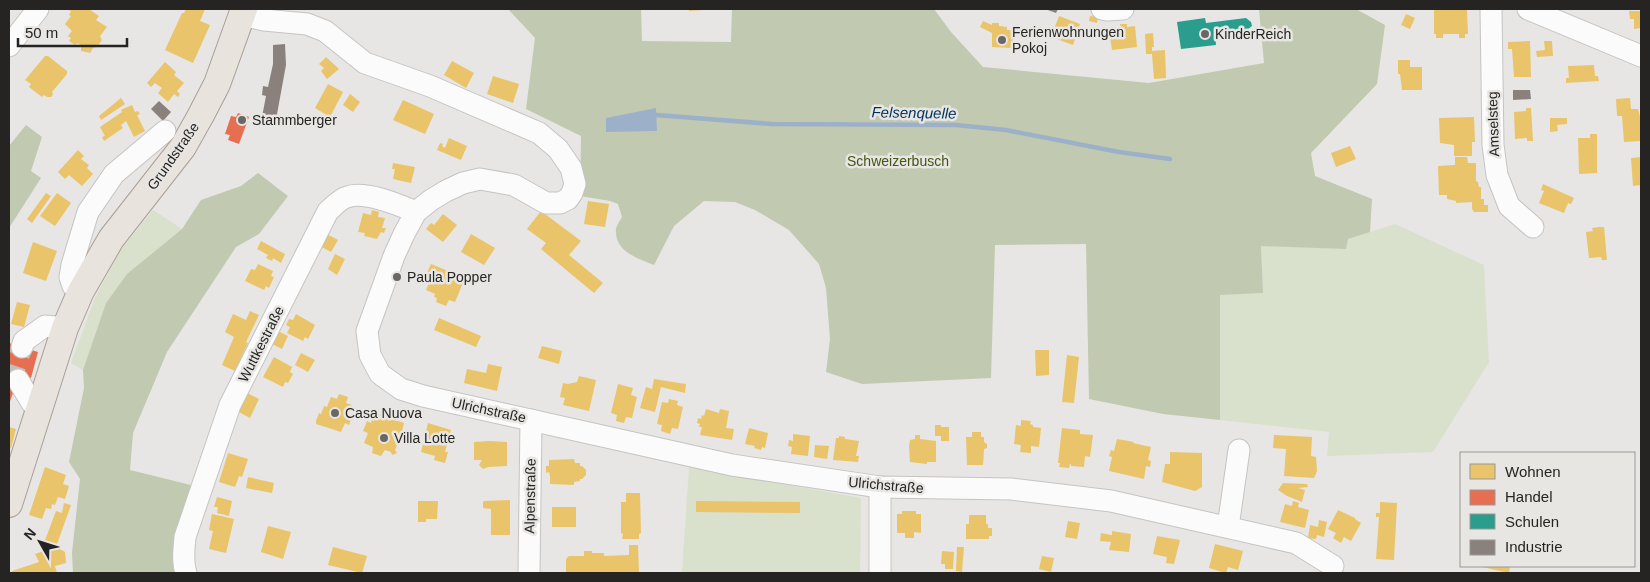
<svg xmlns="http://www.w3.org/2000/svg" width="1650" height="582" font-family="Helvetica,sans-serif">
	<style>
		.green { fill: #d9e0cb }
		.forest { fill: #c1c9b0 }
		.water { fill: #9cb1c9 }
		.homes { fill: #e9c46a }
		.shops { fill: #e76f51 }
		.schools { fill: #2a9d8f }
		.industry { fill: #8a817c }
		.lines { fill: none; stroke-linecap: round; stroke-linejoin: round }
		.stream { stroke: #9cb1c9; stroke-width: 4.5 }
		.minor-tunnel { stroke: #c0bfbd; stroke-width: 21; stroke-dasharray: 21 11; stroke-linecap: butt }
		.minor-casing { stroke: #c5c4c3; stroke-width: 23 }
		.major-casing { stroke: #a99f96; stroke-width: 28 }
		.minor { stroke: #fbfbfb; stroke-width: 21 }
		.major { stroke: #e9e3de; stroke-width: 26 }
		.poi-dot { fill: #696867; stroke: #e8e6e3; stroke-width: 2 }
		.labels { text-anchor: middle; stroke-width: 5; stroke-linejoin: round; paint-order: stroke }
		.poi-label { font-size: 14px; fill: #252423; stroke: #e8e6e3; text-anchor: start }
		.street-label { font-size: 14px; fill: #252423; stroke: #e8e6e3 }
		.park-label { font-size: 14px; fill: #435513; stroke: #e8e6e3 }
		.water-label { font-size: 15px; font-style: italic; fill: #01305c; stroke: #e8e6e3 }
	</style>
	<rect width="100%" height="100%" fill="#e7e6e4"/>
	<g class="green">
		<polygon points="153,210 182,229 127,274 106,303 83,370 71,363 95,298 120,251"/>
		<polygon points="1395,224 1484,265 1489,362 1433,452 1327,456 1329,432 1220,420 1220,295 1263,293 1261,245 1346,249 1348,239"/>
		<polygon points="689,467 861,498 860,573 682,573"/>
	</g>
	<g class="forest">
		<path d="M508 9H641L642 41 731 42 732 9H934L951 32 983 67 1149 83 1264 63 1259 9H1356L1385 25 1377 84 1311 153 1315 176 1372 199 1370 232 1348 239 1346 249 1261 246 1263 293 1220 295V420L1163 414 1089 399 1086 244 995 245 991 378 862 384 826 372 830 339 826 288 819 264 789 230 755 210 735 202 704 201 674 226 654 265C639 259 616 252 616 232 615 228 619 222 622 217L618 204 610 201 580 196 581 136 526 109 535 38Z"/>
		<polygon points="26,125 42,137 31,171 41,178 9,228 9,146"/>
		<polygon points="258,173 288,196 259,234 236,247 167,352 133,433 130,470 199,487 182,573 73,573 72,553 80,479 69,462 84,388 83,370 106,303 127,274 182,229 201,200 241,186"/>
	</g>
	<polygon class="water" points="656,108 657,131 606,132 606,118"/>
	<g class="homes">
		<polygon points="65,9 83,9 84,10 89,9 99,16 96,20 107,27 100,36 102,40 97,47 93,48 90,53 81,51 81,45 77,43 75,45 69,41 71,38 68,36 72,31 65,24 71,16 69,15 71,11"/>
		<polygon points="186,9 205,9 200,21 210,25 193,63 165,50 182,13 184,13"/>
		<polygon points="689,9 703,9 703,10 689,11"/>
		<polygon points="1434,10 1467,10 1468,34 1465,34 1465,38 1459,38 1459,34 1443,34 1443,38 1436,38 1436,34 1434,34"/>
		<polygon points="1629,11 1641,11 1641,28 1634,29 1634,19 1630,19"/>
		<polygon points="1406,14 1415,18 1410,29 1401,25"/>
		<polygon points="1059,16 1080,24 1073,45 1051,37"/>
		<polygon points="1090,16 1098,17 1097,23 1089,21"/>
		<polygon points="983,21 992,25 992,23 999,23 999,26 1007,27 1007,30 1013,30 1012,48 992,47 992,33 980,27"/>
		<polygon points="1120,24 1127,24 1127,27 1135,26 1137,47 1112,50 1109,30 1113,30 1112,28 1121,27"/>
		<polygon points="1153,33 1154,47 1152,47 1152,51 1165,50 1166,78 1154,79 1152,54 1146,54 1145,34"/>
		<polygon points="1530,41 1531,77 1514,77 1512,49 1508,49 1508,42"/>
		<polygon points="1544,41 1552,41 1553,56 1537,57 1536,51 1545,50"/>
		<polygon points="45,56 48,56 67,71 67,74 52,92 53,94 51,97 47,97 44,95 42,97 29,87 31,84 25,80"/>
		<polygon points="326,57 339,69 327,79 321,71 324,68 319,64"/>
		<polygon points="1398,60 1410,60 1410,67 1422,67 1422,90 1402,90 1400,74 1398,74"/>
		<polygon points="452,61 474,73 466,88 444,75"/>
		<polygon points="165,62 176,72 174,75 184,83 177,91 180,94 178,97 174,94 168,102 158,93 162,88 155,83 151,87 147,83"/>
		<polygon points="1594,65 1595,76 1598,76 1599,81 1566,83 1566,78 1569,78 1568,66"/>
		<polygon points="493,76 519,84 513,103 487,94"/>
		<polygon points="328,84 343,92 330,117 315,108"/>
		<polygon points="350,94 360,102 353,112 343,105"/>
		<polygon points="121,98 125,104 101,120 99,116"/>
		<polygon points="1630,98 1631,109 1638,109 1641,121 1641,141 1624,142 1622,116 1617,116 1616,99"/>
		<polygon points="403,100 434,114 425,134 393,120"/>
		<polygon points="132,105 135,112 138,111 140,114 137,115 145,131 134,137 126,121 121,125 123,128 104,141 102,137 105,136 100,127 122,112 121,110"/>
		<polygon points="1526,108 1531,108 1533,141 1527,141 1527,138 1515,139 1514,112 1526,111"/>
		<polygon points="1474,117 1475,142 1472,142 1472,156 1454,156 1454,145 1440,143 1439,118"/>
		<polygon points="1550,118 1567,118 1567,124 1557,125 1558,131 1550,132"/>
		<polygon points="1590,134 1597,134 1597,173 1579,174 1578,138 1590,138"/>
		<polygon points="449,138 467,146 461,160 437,150 440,143 443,144 442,146 445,148"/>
		<polygon points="1350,146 1356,159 1336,167 1331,153"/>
		<polygon points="78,150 84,156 81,159 89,165 87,168 93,174 82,186 69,175 65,179 58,172"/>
		<polygon points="1455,157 1467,157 1468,163 1476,163 1476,181 1478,182 1479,187 1481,187 1481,199 1484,199 1484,205 1488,205 1488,212 1474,212 1472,209 1472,202 1456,203 1456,201 1447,199 1447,195 1439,195 1438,166 1455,165"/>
		<polygon points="1641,157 1641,185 1633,186 1631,158"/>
		<polygon points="393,163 415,167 411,183 393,179 395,169 392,169"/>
		<polygon points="1543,184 1574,198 1571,204 1568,203 1564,213 1539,203 1544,191 1541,190"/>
		<polygon points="46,193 51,196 32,223 27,219"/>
		<polygon points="57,193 71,203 55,226 40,216"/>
		<polygon points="588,201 609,204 605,227 584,224"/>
		<polygon points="372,210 379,212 378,217 385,218 382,228 386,228 384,233 381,232 377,239 364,236 365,233 358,232 363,213 371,215"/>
		<polygon points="541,211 581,241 569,255 603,283 594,293 541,249 546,243 527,229"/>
		<polygon points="443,214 457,225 443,242 426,229 431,223 434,225"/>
		<polygon points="1599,227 1604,227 1607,260 1602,260 1601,257 1589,258 1586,232 1593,231 1592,228"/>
		<polygon points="325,233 338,240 331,252 318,245"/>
		<polygon points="471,234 495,248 484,265 461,252"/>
		<polygon points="261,241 285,254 281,263 273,258 272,261 266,258 268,255 257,249"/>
		<polygon points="33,242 57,251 46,281 23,273"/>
		<polygon points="335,254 345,259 337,275 328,269"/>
		<polygon points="258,264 273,271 271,276 274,277 269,288 266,286 264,290 245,281 251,269 255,270"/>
		<polygon points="431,264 465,278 455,302 449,300 446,306 436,302 437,298 434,297 435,294 426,290 431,278 426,275"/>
		<polygon points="17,302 30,305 24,327 11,324"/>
		<polygon points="250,311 259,315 246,342 248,343 235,371 222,365 234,337 225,332 233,314 246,320"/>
		<polygon points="296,314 315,325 308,339 305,337 303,341 287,333 290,327 286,325 289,319 293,320"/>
		<polygon points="439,318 481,336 476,347 434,330"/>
		<polygon points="276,330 288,336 282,349 270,343"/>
		<polygon points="542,346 562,351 559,364 538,358"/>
		<polygon points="1035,350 1049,350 1049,375 1036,376"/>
		<polygon points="301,353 315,360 308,372 295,365"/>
		<polygon points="1067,355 1079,357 1074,403 1062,402"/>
		<polygon points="274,357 292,367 290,372 293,374 288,383 285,382 283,387 263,377"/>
		<polygon points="488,364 502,367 497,391 464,383 467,369 486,373"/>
		<polygon points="579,376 596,380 589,411 563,405 565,398 560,397 563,383 568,384 577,382"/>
		<polygon points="654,379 686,384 685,393 661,387 655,412 640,408 646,387 652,389"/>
		<polygon points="618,384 633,388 631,395 637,397 632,418 626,417 624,423 616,421 617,415 611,413"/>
		<polygon points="245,392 259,399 250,418 239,412"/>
		<polygon points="339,394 348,397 346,403 352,405 348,415 352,417 349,425 345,423 341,432 316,424 316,421 319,413 321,414 324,406 327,407 331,397 337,399"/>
		<polygon points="669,399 678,401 677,405 683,407 678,429 672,428 670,434 661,431 662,425 657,424 662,402 668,403"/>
		<polygon points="706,409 719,413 720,409 729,411 726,428 734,429 732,440 700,435 702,427 699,427 700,424 697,423 698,418 701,419 702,415 704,416"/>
		<polygon points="388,412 394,414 393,418 395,420 404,423 402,431 404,431 400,444 398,443 395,450 397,453 392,455 391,452 385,450 381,456 372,453 373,447 364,443 368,433 363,431 367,421 371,423 374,413 386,416"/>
		<polygon points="1021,420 1031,421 1030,424 1033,425 1033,427 1041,428 1039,447 1031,446 1031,453 1020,452 1021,445 1014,444 1016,425 1021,426"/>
		<polygon points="428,423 451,430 445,452 448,452 445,463 434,460 435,456 421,452"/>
		<polygon points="935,425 941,425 941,427 949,427 949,441 941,441 941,436 935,436"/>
		<polygon points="9,427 16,429 11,448 9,448"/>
		<polygon points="749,428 768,433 765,448 762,447 761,450 754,448 755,446 745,444"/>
		<polygon points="1062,428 1080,430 1080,434 1093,435 1090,457 1085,456 1084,467 1071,466 1071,464 1070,464 1069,468 1059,467 1060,463 1058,463"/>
		<polygon points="972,432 981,432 981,437 984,437 984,442 987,444 987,448 984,449 983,465 967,465 966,437 972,437"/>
		<polygon points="793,434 810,436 808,456 791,454 792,447 788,446 789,440 793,441"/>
		<polygon points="915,435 920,435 920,439 936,441 936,462 927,462 927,464 910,462 909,446 910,440 915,439"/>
		<polygon points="1274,435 1312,437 1311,456 1316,457 1317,471 1314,478 1284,476 1286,449 1273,448"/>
		<polygon points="839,436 845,437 845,439 859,441 856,456 859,456 858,462 833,460 836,438 839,438"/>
		<polygon points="1117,439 1134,442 1133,443 1151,447 1148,460 1151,461 1150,467 1146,466 1144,479 1109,471 1112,457 1109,456 1111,450 1114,451"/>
		<polygon points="489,441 507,442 507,466 488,467 483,469 479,465 482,460 474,460 474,442"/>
		<polygon points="815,445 829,446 827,459 814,457"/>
		<polygon points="1170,452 1202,453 1202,487 1195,491 1162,482 1165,464 1170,464"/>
		<polygon points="228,453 248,459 242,477 239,476 235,487 219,482"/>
		<polygon points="574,459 575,463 580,463 580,466 582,466 586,470 586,475 582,479 580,479 580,481 574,482 574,485 550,484 550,476 549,472 546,473 546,466 549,466 549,460"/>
		<polygon points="45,467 66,475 63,484 69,486 65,499 58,497 55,505 52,504 51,509 46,508 42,519 29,515"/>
		<polygon points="248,477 274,483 272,493 246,488"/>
		<polygon points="1283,483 1307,484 1308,487 1298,488 1305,490 1302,502 1287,496 1278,490"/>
		<polygon points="626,493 640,493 641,533 639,534 639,539 622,539 623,534 621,533 621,502 626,502"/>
		<polygon points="217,497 232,501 229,516 217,513 218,507 214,507"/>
		<polygon points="510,500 510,535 491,535 491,509 483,508 483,502 484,501"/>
		<polygon points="418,501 438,501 437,519 426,519 426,522 418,522"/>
		<polygon points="696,501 800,502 800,513 696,512"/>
		<polygon points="1293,501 1299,503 1298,507 1309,510 1305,528 1280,522 1285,504 1292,506"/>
		<polygon points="1380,502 1397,503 1394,560 1376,559 1379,517 1376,517 1376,513 1380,513"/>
		<polygon points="64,503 71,505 56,547 65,552 66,563 55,566 57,573 12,573 12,571 39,562 35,554 55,547 44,543 56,511 62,513"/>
		<rect x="552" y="507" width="24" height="20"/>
		<polygon points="1338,510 1355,518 1355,519 1361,523 1351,541 1344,537 1341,543 1333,538 1336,533 1328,529"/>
		<polygon points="902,511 916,511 916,514 921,514 921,533 914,532 914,538 905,538 905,533 897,533 897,514 902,514"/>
		<polygon points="212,514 234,519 226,553 209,549 213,531 209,530"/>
		<polygon points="969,515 986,515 986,524 988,524 988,528 992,528 992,536 989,536 989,539 966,539 966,524 969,524"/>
		<polygon points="1319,520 1327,522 1324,537 1317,535 1316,539 1308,538 1310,525 1318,527"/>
		<polygon points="1068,521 1080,523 1077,539 1065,537"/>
		<polygon points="268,526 291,532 283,559 261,552"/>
		<polygon points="1112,531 1131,534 1129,552 1109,550 1111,542 1100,541 1101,533 1112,535"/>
		<polygon points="1157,536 1180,540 1174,564 1166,563 1167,557 1153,554"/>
		<polygon points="1215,544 1243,551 1238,570 1228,567 1226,573 1209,568"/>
		<polygon points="629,545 638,545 639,573 566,573 566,559 569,556 584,556 584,551 592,551 592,553 604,553 604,556 629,555"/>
		<polygon points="333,547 367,556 362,573 328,565"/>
		<polygon points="957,547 964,547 962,572 956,571"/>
		<polygon points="942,551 954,552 953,569 945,569 945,564 941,564"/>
		<polygon points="1042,556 1054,558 1051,572 1039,569"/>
		<polygon points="1478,566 1510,566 1509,573"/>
	</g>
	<g class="shops">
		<polygon points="238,113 249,117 239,144 228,140 230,135 225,134 231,116 236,117"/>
		<polygon points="9,343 38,352 31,378 20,374 9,404"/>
	</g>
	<polygon class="schools" points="1205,18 1206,23 1246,18 1251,22 1252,26 1248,29 1248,32 1215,35 1216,45 1181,49 1177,22"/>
	<g class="industry">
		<polygon points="1045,9 1058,9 1056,13"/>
		<polygon points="285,44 286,65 275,125 261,122 266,96 262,95 263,86 268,87 273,64 273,45"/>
		<polygon points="1513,90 1530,90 1531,99 1513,100"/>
		<polygon points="159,101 171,112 163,121 151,109"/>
	</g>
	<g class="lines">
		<polyline class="stream" points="656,115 772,124 956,125 1006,130 1119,152 1170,159"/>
		<polyline class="minor-tunnel" points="18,380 11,379 22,347"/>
		<g class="minor-casing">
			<g id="minor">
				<polyline points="1102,9 1107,10 1123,9"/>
				<polyline points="1491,9 1493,145 1497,175 1509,206 1533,227"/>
				<polyline points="1528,9 1641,56"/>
				<polyline points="242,15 264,20 307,24 325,31 365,63 430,86 539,133 558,149 571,168 575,184 572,193 568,199 560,203 546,203 514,185 480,179 463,183 446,191 431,200 416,212 404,234 394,256 367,331 370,355 380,374 401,389 423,396 732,465 880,487 1011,489 1111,501 1296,543 1333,566"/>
				<polyline points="9,46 38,9"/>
				<polyline points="81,291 73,286 70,277 72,265 88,212 114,174 165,131"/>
				<polyline points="22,347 24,341 45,326 65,328"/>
				<polyline points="18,380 32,403 38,410"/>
				<polyline points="1228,527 1239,450"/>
				<path d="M186 573C182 561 184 550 185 537L230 405 328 211C334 206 340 199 347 197 365 190 399 205 416 212"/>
				<polyline points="529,573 531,420"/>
				<polyline points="880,573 880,487"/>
			</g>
		</g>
		<g class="major-casing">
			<polyline id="major" points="9,504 65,328 81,291 111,239 183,147 201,115 217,84 244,9"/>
		</g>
		<use href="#minor" class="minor"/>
		<use href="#major" class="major"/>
	</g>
	<g class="poi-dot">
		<circle cx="1205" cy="34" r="5"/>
		<circle cx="1002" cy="40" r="5"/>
		<circle cx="242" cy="120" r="5"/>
		<circle cx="397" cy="277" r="5"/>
		<circle cx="335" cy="413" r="5"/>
		<circle cx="384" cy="438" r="5"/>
	</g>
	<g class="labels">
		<g class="poi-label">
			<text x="1012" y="37">Ferienwohnungen<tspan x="1012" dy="16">Pokoj</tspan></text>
			<text x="1215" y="39">KinderReich</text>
			<text x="252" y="125">Stammberger</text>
			<text x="407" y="282">Paula Popper</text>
			<text x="345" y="418">Casa Nuova</text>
			<text x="394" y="443">Villa Lotte</text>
		</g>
		<g class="street-label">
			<text transform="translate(1493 124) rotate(-92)" y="5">Amselsteg</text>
			<text transform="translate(173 156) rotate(-55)" y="5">Grundstraße</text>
			<text transform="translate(261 344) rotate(-63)" y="5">Wuttkestraße</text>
			<text transform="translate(489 410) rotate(12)" y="5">Ulrichstraße</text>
			<text transform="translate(886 485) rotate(5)" y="5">Ulrichstraße</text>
			<text transform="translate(530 496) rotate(-89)" y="5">Alpenstraße</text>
		</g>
		<g class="park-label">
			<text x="898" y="166">Schweizerbusch</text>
		</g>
		<g class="water-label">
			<text transform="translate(914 113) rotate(1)" y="5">Felsenquelle</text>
		</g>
	</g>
	<rect width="1650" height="582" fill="none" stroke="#252423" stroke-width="20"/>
	<rect x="1460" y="452" width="175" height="115" fill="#e8e6e3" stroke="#9a9896"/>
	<rect x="1470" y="464" width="25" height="15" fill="#e9c46a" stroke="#9a9896"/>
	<text x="1505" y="477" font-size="15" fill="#252423">Wohnen</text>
	<rect x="1470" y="490" width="25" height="15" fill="#e76f51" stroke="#9a9896"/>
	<text x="1505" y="502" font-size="15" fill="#252423">Handel</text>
	<rect x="1470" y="514" width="25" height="15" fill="#2a9d8f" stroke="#9a9896"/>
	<text x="1505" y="527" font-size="15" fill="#252423">Schulen</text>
	<rect x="1470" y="540" width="25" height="15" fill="#8a817c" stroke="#9a9896"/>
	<text x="1505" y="552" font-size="15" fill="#252423">Industrie</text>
	<g transform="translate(40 542) rotate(309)" stroke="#e8e6e3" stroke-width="4" paint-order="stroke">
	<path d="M0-4L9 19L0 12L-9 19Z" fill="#252423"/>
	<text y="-8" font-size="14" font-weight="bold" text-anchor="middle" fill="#252423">N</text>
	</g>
	<path d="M18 38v8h109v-8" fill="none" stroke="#252423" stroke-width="2.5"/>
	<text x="25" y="38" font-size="15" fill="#252423" stroke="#e8e6e3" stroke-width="4" paint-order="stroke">50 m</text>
</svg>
